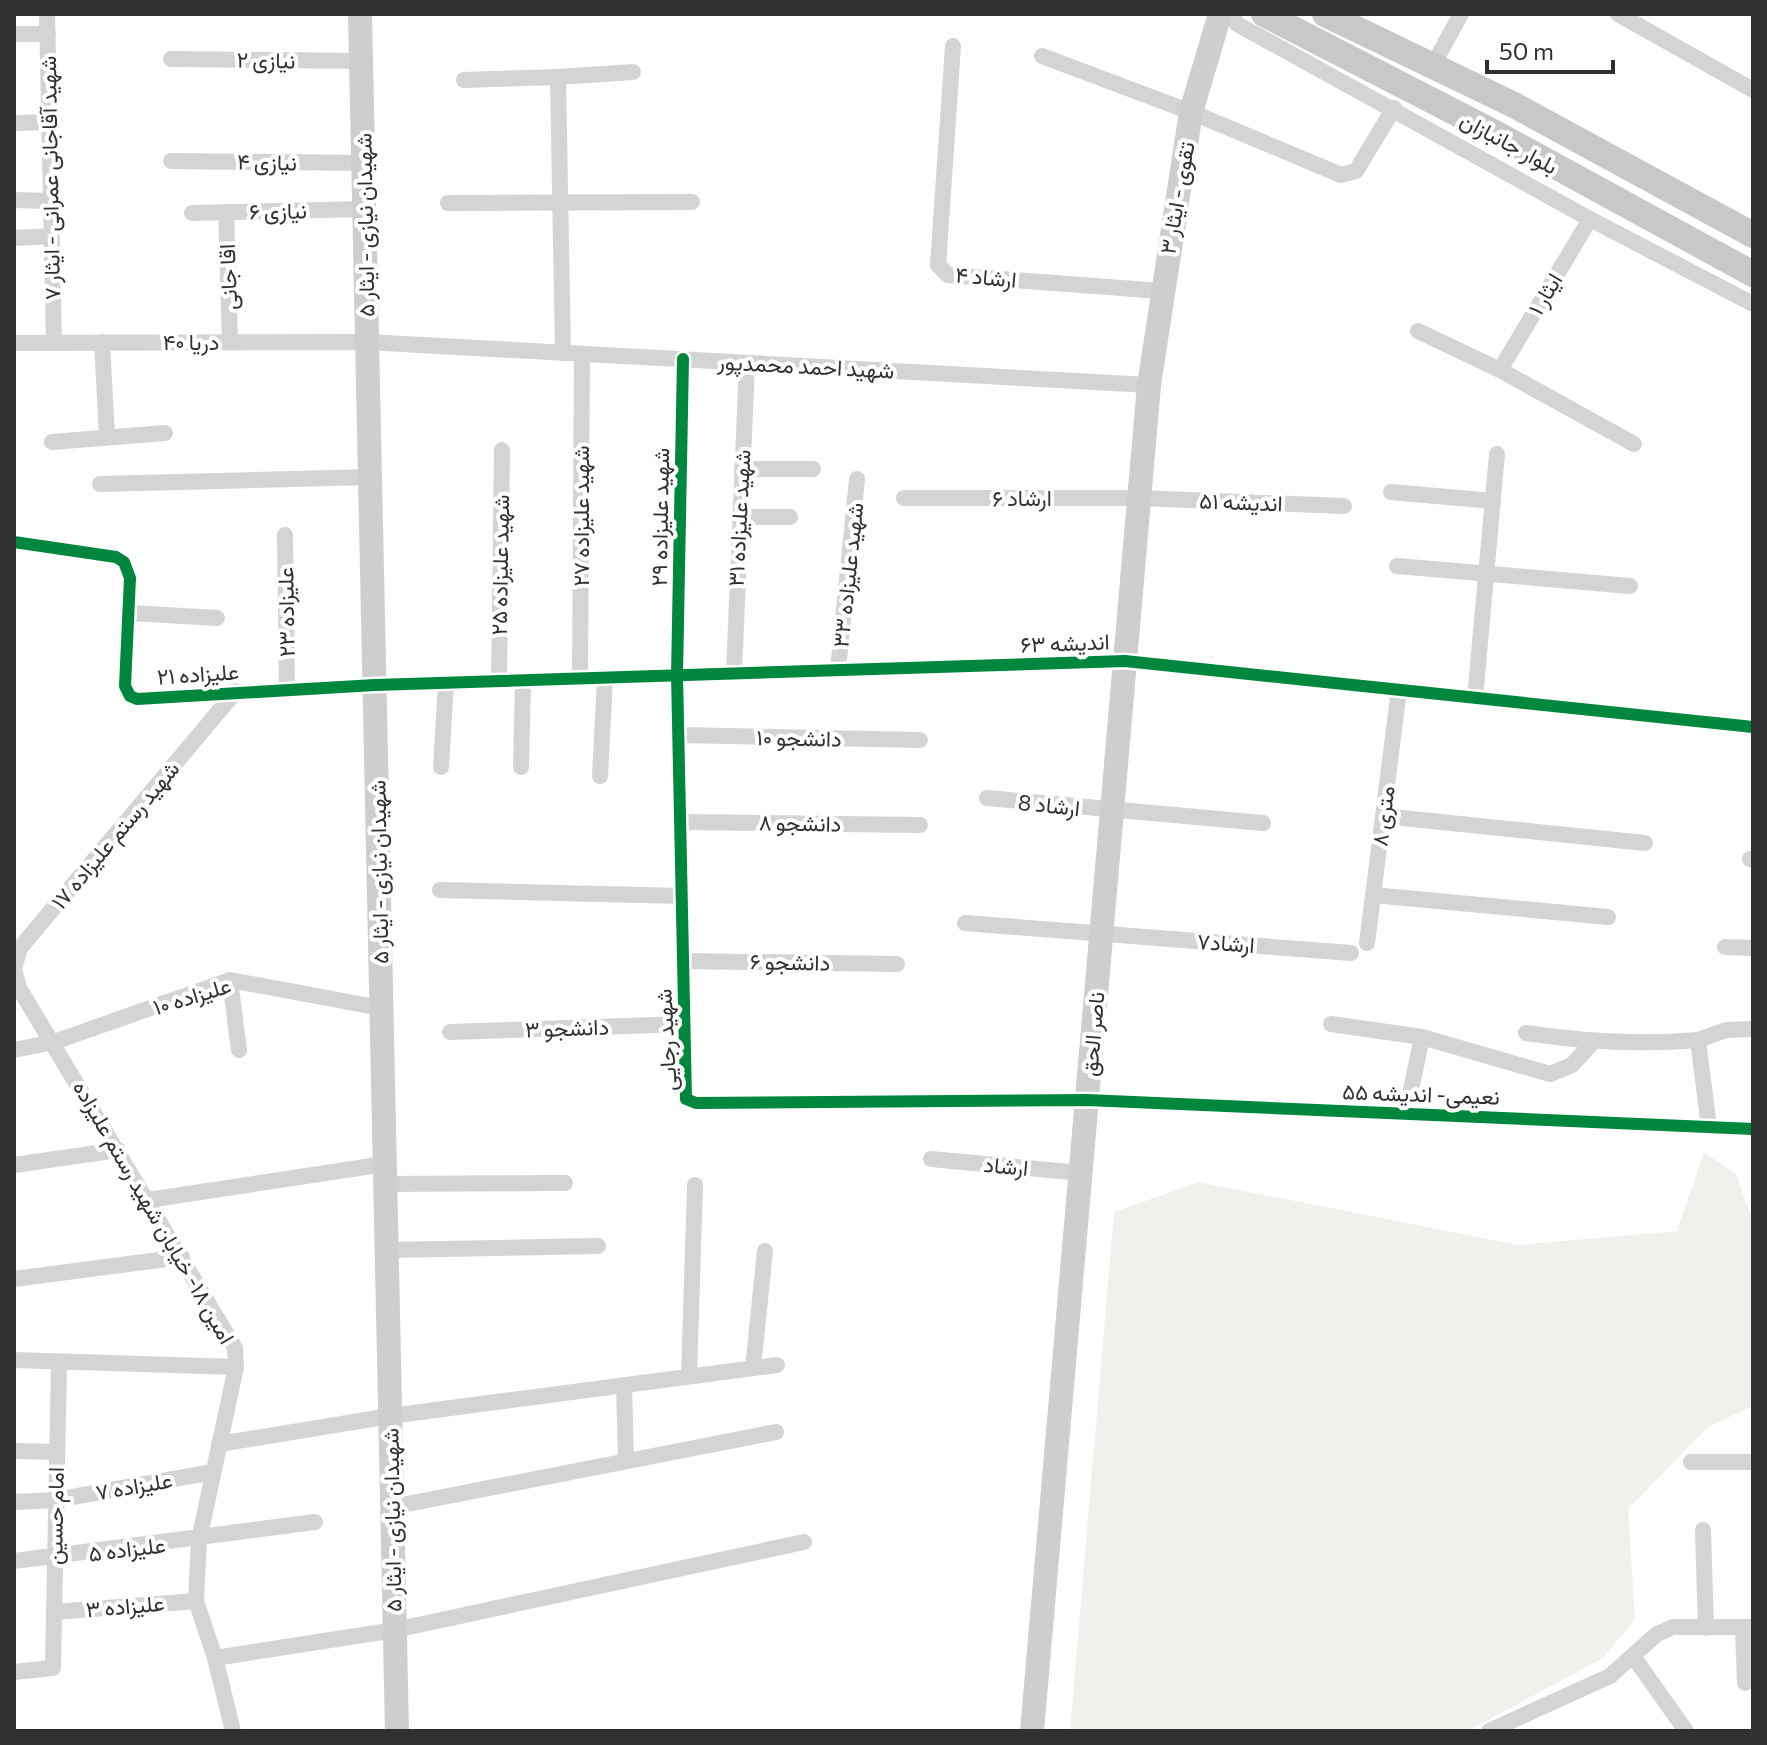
<svg xmlns="http://www.w3.org/2000/svg" width="1767" height="1745" font-family="Commissioner,Vazirmatn,sans-serif">
	<style>
		.green { fill: #eff2ec }
		.lines { fill: none; stroke-linecap: round; stroke-linejoin: round }
		.street { stroke: #d4d4d4; stroke-width: 16 }
		.secondary { stroke: #cecece; stroke-width: 24 }
		.primary { stroke: #c8c8c8; stroke-width: 26 }
		.cycleway-casing { stroke: #fff; stroke-width: 17 }
		.cycleway { stroke: #00873e; stroke-width: 12 }
		.labels { text-anchor: middle; stroke-width: 8; stroke-linejoin: round; paint-order: stroke }
		.street-label { font-size: 22px; fill: #303030; stroke: #fff }
	</style>
	<rect width="100%" height="100%" fill="#fff"/>
	<polygon class="green" points="1704,1152 1736,1174 1753,1222 1753,1406 1708,1427 1628,1509 1635,1619 1603,1658 1468,1731 1070,1731 1114,1212 1199,1182 1518,1245 1677,1231"/>
	<g class="lines">
		<g class="street">
			<polyline points="47,14 54,343"/>
			<polyline points="1231,14 1237,24 1590,219 1753,304"/>
			<polyline points="1618,14 1753,90"/>
			<polyline points="14,34 48,34"/>
			<polyline points="953,46 938,265 948,275 1161,291"/>
			<polyline points="1042,56 1191,112 1341,175 1356,171 1394,108"/>
			<polyline points="171,59 361,61"/>
			<polyline points="1432,67 1461,14"/>
			<polyline points="464,80 558,77"/>
			<polyline points="14,123 49,122"/>
			<polyline points="171,161 363,163"/>
			<polyline points="14,200 51,201"/>
			<polyline points="448,203 692,202"/>
			<polyline points="226,212 230,342"/>
			<polyline points="192,213 364,209"/>
			<polyline points="14,238 52,236"/>
			<polyline points="1418,331 1500,370 1634,444"/>
			<polyline points="102,342 107,437"/>
			<polyline points="14,343 367,342 1149,385"/>
			<polyline points="563,353 558,77 633,72"/>
			<polyline points="683,359 677,675 686,1099 696,1103 1087,1100 1753,1129"/>
			<polyline points="1500,370 1590,219"/>
			<polyline points="52,442 165,433"/>
			<polyline points="742,469 813,469"/>
			<polyline points="100,484 370,477"/>
			<polyline points="1391,492 1493,501"/>
			<polyline points="904,498 1139,498 1344,506"/>
			<polyline points="739,517 790,517"/>
			<polyline points="285,535 287,689"/>
			<polyline points="14,542 116,557 124,562 130,578 125,686 130,696 137,699 375,685 1125,661 1753,727"/>
			<polyline points="1397,566 1630,586"/>
			<polyline points="130,613 217,618"/>
			<polyline points="838,670 857,479"/>
			<polyline points="734,673 747,363"/>
			<polyline points="580,678 582,354"/>
			<polyline points="499,681 502,450"/>
			<polyline points="1475,698 1497,454"/>
			<polyline points="678,735 920,740"/>
			<polyline points="441,767 446,683"/>
			<polyline points="521,767 523,680"/>
			<polyline points="600,776 605,678"/>
			<polyline points="987,798 1263,823"/>
			<polyline points="1383,816 1645,843"/>
			<polyline points="680,822 920,825"/>
			<polyline points="1750,859 1753,859"/>
			<polyline points="440,890 681,896"/>
			<polyline points="1373,895 1608,917"/>
			<polyline points="965,923 1351,953"/>
			<polyline points="1367,943 1399,690"/>
			<polyline points="1725,947 1753,948"/>
			<polyline points="683,961 897,964"/>
			<polyline points="230,980 239,1050"/>
			<polyline points="1331,1024 1422,1037 1550,1074 1572,1065 1592,1043"/>
			<polyline points="450,1032 684,1024"/>
			<path d="M1526 1033C1585 1042 1638 1045 1698 1040"/>
			<polyline points="14,1050 54,1042 230,980 381,1008"/>
			<polyline points="1406,1114 1422,1037"/>
			<polyline points="1709,1127 1698,1040 1726,1030 1753,1029"/>
			<polyline points="931,1159 1081,1173"/>
			<polyline points="14,1165 118,1150"/>
			<polyline points="385,1184 565,1183"/>
			<polyline points="148,1200 385,1164"/>
			<polyline points="386,1250 598,1246"/>
			<polyline points="14,1279 182,1257"/>
			<polyline points="14,1360 236,1367"/>
			<polyline points="753,1368 765,1251"/>
			<polyline points="689,1376 695,1185"/>
			<polyline points="624,1385 626,1461"/>
			<polyline points="219,1444 390,1416 777,1365"/>
			<polyline points="14,1451 56,1452"/>
			<polyline points="1691,1462 1753,1462"/>
			<polyline points="14,1502 55,1500 213,1472"/>
			<polyline points="392,1507 776,1432"/>
			<polyline points="1703,1530 1706,1628"/>
			<polyline points="14,1561 315,1522"/>
			<polyline points="54,1612 196,1601"/>
			<polyline points="1743,1628 1745,1683"/>
			<polyline points="1633,1656 1686,1731"/>
			<polyline points="215,1658 395,1630 804,1542"/>
			<polyline points="14,1672 53,1668 59,1364"/>
			<polyline points="233,1731 215,1658 196,1601 199,1540 236,1367 235,1348 19,988 14,969 20,948 236,691"/>
			<polyline points="1489,1731 1610,1676 1657,1634 1673,1627 1753,1627"/>
		</g>
		<g class="secondary">
			<polyline points="360,14 397,1731"/>
			<polyline points="1032,1731 1149,385 1191,112 1220,14"/>
		</g>
		<g class="primary">
			<polyline points="1264,14 1493,132 1753,274"/>
			<polyline points="1325,14 1514,105 1753,235"/>
		</g>
		<g class="cycleway-casing">
			<g id="cycleway">
				<polyline points="683,359 677,675 686,1099 696,1103 1087,1100 1753,1129"/>
				<polyline points="14,542 116,557 124,562 130,578 125,686 130,696 137,699 375,685 1125,661 1753,727"/>
			</g>
		</g>
		<use href="#cycleway" class="cycleway"/>
	</g>
	<g class="labels">
		<g class="street-label">
			<text transform="translate(266 60) rotate(1)" y="8">نیازی ۲</text>
			<text transform="translate(1509 143) rotate(28)" y="8">بلوار جانبازان</text>
			<text transform="translate(267 162) rotate(1)" y="8">نیازی ۴</text>
			<text transform="translate(50 178) rotate(-91)" y="8">شهید آقاجانی عمرانی - ایثار ۷</text>
			<text transform="translate(1177 198) rotate(-80)" y="8">تقوی - ایثار ۳</text>
			<text transform="translate(278 211) rotate(-1)" y="8">نیازی ۶</text>
			<text transform="translate(365 225) rotate(-91)" y="8">شهیدان نیازی - ایثار ۵</text>
			<text transform="translate(228 277) rotate(-92)" y="8">اقا جانی</text>
			<text transform="translate(986 277) rotate(5)" y="8">ارشاد ۴</text>
			<text transform="translate(1545 294) rotate(-59)" y="8">ایثار ۱</text>
			<text x="191" y="350">دریا ۴۰</text>
			<text transform="translate(806 366) rotate(3)" y="8">شهید احمد محمدپور</text>
			<text x="1022" y="506">ارشاد ۶</text>
			<text transform="translate(1241 502) rotate(2)" y="8">اندیشه ۵۱</text>
			<text transform="translate(581 516) rotate(-90)" y="8">شهید علیزاده ۲۷</text>
			<text transform="translate(660 517) rotate(-89)" y="8">شهید علیزاده ۲۹</text>
			<text transform="translate(739 518) rotate(-87)" y="8">شهید علیزاده ۳۱</text>
			<text transform="translate(500 565) rotate(-89)" y="8">شهید علیزاده ۲۵</text>
			<text transform="translate(848 575) rotate(-84)" y="8">شهید علیزاده ۳۳</text>
			<text transform="translate(286 612) rotate(-91)" y="8">علیزاده ۲۳</text>
			<text transform="translate(1065 643) rotate(-2)" y="8">اندیشه ۶۳</text>
			<text transform="translate(198 674) rotate(-4)" y="8">علیزاده ۲۱</text>
			<text transform="translate(799 738) rotate(1)" y="8">دانشجو ۱۰</text>
			<text transform="translate(1049 805) rotate(6)" y="8">ارشاد 8</text>
			<text transform="translate(1383 816) rotate(-83)" y="8">۸ متری</text>
			<text transform="translate(800 823) rotate(1)" y="8">دانشجو ۸</text>
			<text transform="translate(115 835) rotate(-50)" y="8">۱۷ شهید رستم علیزاده</text>
			<text transform="translate(379 872) rotate(-91)" y="8">شهیدان نیازی - ایثار ۵</text>
			<text transform="translate(1226 943) rotate(4)" y="8">ارشاد۷</text>
			<text transform="translate(790 962) rotate(1)" y="8">دانشجو ۶</text>
			<text transform="translate(192 996) rotate(-17)" y="8">علیزاده ۱۰</text>
			<text transform="translate(567 1028) rotate(-2)" y="8">دانشجو ۳</text>
			<text transform="translate(1093 1034) rotate(-85)" y="8">ناصر الحق</text>
			<text transform="translate(666 1040) rotate(-93)" y="8">شهید رجایی</text>
			<text transform="translate(1421 1094) rotate(2)" y="8">نعیمی- اندیشه ۵۵</text>
			<text transform="translate(1006 1166) rotate(5)" y="8">ارشاد</text>
			<text transform="translate(154 1212) rotate(60)" y="8">امین ۱۸- خيابان شهيد رستم عليزاده</text>
			<text transform="translate(134 1486) rotate(-10)" y="8">علیزاده ۷</text>
			<text transform="translate(55 1516) rotate(-89)" y="8">امام حسین</text>
			<text transform="translate(392 1520) rotate(-91)" y="8">شهیدان نیازی - ایثار ۵</text>
			<text transform="translate(127 1549) rotate(-7)" y="8">علیزاده ۵</text>
			<text transform="translate(125 1606) rotate(-5)" y="8">علیزاده ۳</text>
		</g>
	</g>
	<rect width="1767" height="1745" fill="none" stroke="#303030" stroke-width="32"/>
	<path d="M1487 60v12h126v-12" fill="none" stroke="#303030" stroke-width="4"/>
	<text x="1499" y="60" font-size="24" fill="#303030" stroke="#ffffff" stroke-width="6" paint-order="stroke">50 m</text>
</svg>
